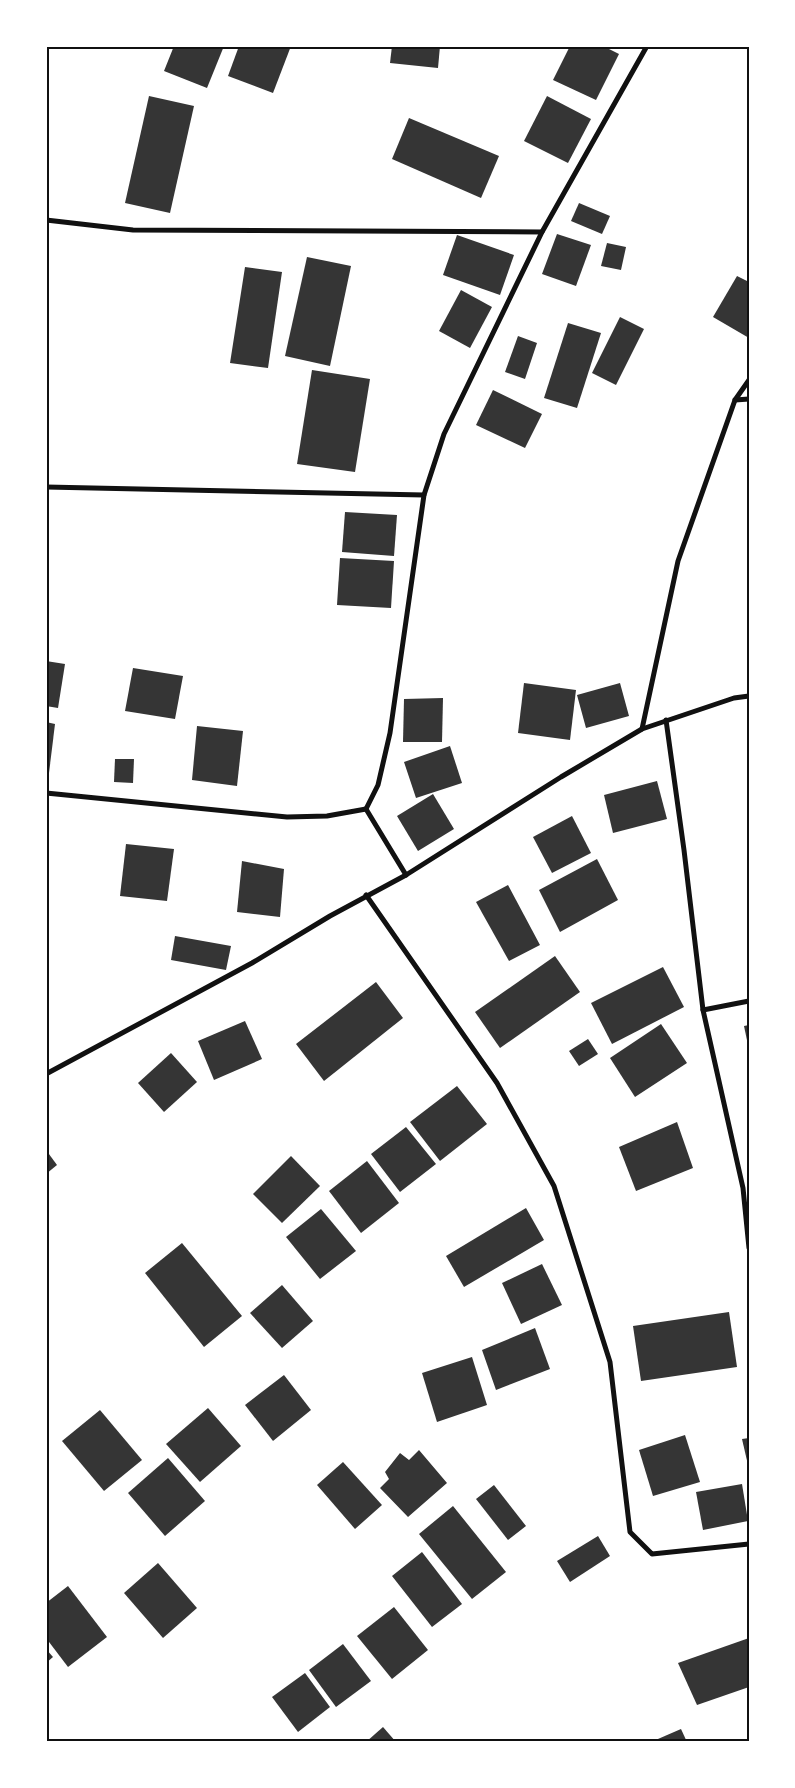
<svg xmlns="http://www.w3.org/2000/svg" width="795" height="1788" font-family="'Zilla Slab',serif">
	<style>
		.building { fill: #353535 }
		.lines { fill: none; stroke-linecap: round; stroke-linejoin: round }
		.minor { stroke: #111; stroke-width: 5 }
		.neatline { fill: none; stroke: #111; stroke-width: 2 }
	</style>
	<rect width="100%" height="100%" fill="#fff"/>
	<g class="building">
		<polygon points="174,46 224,46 207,88 164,71"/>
		<polygon points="239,46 291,46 273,93 228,76"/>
		<polygon points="392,46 440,46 438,68 390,63"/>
		<polygon points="570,46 603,46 619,54 596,100 553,80"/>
		<polygon points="149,96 194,106 170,213 125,203"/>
		<polygon points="547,96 591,119 568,163 524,141"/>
		<polygon points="409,118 499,156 481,198 392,159"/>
		<polygon points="579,203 610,216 602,234 571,221"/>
		<polygon points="557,234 591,245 576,286 542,274"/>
		<polygon points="457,235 514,255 500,295 443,275"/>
		<polygon points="607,243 626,247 621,270 601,266"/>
		<polygon points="307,257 351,266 330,366 285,356"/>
		<polygon points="245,267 282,272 268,368 230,363"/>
		<polygon points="737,276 749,282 749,338 713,317"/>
		<polygon points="461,290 492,307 470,348 439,331"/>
		<polygon points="620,317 644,329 616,385 592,373"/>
		<polygon points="568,323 601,333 577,408 544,398"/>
		<polygon points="518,336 537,343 525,379 505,372"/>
		<polygon points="312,370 370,379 355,472 297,464"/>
		<polygon points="493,390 542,414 525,448 476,425"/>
		<polygon points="345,512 397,515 394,556 342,552"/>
		<polygon points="340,558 394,561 391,608 337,605"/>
		<polygon points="46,661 65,664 58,708 46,706"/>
		<polygon points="133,668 183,676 175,719 125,711"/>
		<polygon points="524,683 576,690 570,740 518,733"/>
		<polygon points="620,683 629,716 586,728 577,695"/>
		<polygon points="443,698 442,742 403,742 404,699"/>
		<polygon points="46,722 55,724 49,773 46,773"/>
		<polygon points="197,726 243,731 237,786 192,780"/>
		<polygon points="450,746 462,783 416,798 404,762"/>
		<polygon points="115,759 134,759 133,783 114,782"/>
		<polygon points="657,781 667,819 613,833 604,795"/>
		<polygon points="433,794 454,829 418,851 397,816"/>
		<polygon points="572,816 591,853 552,873 533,837"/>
		<polygon points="126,844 174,849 167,901 120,896"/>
		<polygon points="597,859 618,900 560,932 539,890"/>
		<polygon points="242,861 284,869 280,917 237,912"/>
		<polygon points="508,885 540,945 509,961 476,902"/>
		<polygon points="175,936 231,946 226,970 171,960"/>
		<polygon points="555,956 580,992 500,1048 475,1012"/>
		<polygon points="663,967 684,1007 612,1044 591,1003"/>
		<polygon points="376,982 403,1018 324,1081 296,1044"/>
		<polygon points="245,1021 262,1059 214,1080 198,1041"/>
		<polygon points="661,1024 687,1063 635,1097 610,1058"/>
		<polygon points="749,1025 749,1045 748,1045 744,1026"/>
		<polygon points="588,1039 598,1054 579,1066 569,1051"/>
		<polygon points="171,1053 197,1082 164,1112 138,1083"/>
		<polygon points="457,1086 487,1124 440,1161 410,1122"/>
		<polygon points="677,1122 693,1168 636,1191 619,1147"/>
		<polygon points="406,1127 436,1164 400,1192 371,1154"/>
		<polygon points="46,1150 57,1165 46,1174"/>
		<polygon points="291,1156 320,1186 282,1223 253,1194"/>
		<polygon points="367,1161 399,1203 361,1233 329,1191"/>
		<polygon points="526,1208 544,1240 464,1287 446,1256"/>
		<polygon points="321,1209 356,1251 320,1279 286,1237"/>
		<polygon points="182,1243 242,1316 204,1347 145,1273"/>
		<polygon points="542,1264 562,1305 521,1324 502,1283"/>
		<polygon points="282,1285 313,1321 282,1348 250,1313"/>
		<polygon points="729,1312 737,1367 641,1381 633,1326"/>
		<polygon points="535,1328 550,1369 496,1390 482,1350"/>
		<polygon points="472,1357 487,1405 437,1422 422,1373"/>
		<polygon points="284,1375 311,1410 273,1441 245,1405"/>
		<polygon points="208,1408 241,1446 200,1482 166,1444"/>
		<polygon points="100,1410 142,1460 104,1491 62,1441"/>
		<polygon points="685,1435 700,1482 653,1496 639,1450"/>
		<polygon points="749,1438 749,1465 748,1465 742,1439"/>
		<polygon points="419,1450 447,1483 408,1517 380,1488 389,1479 385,1472 400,1453 409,1460"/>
		<polygon points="168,1458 205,1501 165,1536 128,1493"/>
		<polygon points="343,1462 382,1505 355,1529 317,1485"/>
		<polygon points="742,1484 748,1521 703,1530 696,1492"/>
		<polygon points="494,1485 526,1526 508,1540 476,1499"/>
		<polygon points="453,1506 506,1572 472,1599 419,1534"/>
		<polygon points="598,1536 610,1556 570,1582 557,1561"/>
		<polygon points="422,1552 462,1604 432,1627 392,1576"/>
		<polygon points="158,1563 197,1608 163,1638 124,1593"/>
		<polygon points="68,1586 107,1637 68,1667 46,1638 46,1603"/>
		<polygon points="394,1607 428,1650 392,1679 357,1636"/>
		<polygon points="749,1638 749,1687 697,1705 678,1663"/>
		<polygon points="343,1644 371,1681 336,1707 309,1670"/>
		<polygon points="46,1649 53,1657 46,1663"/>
		<polygon points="305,1673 330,1707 298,1732 272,1697"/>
		<polygon points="383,1727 396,1742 366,1742"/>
		<polygon points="681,1729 687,1742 651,1742"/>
	</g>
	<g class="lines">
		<g class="minor">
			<polyline points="46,220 133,230 542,232"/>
			<polyline points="735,400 749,399"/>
			<polyline points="46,487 424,495"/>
			<polyline points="666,720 684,850 703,1010 743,1188 749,1248"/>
			<polyline points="642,729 678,561 735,400 749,380"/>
			<polyline points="46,793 287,817 327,816 366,809"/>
			<polyline points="366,809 378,785 390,733 424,495 444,434 542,232 647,46"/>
			<polyline points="366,809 406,875"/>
			<polyline points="366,895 497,1083 554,1186 610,1362 630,1532 652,1554 749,1544"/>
			<polyline points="703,1010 749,1001"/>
			<polyline points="46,1074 252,963 330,916 406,875 561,777 642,729 734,698 749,696"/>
		</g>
	</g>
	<rect width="795" height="1788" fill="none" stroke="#ffffff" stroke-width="95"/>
	<rect x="48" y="48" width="700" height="1692" class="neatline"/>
</svg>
